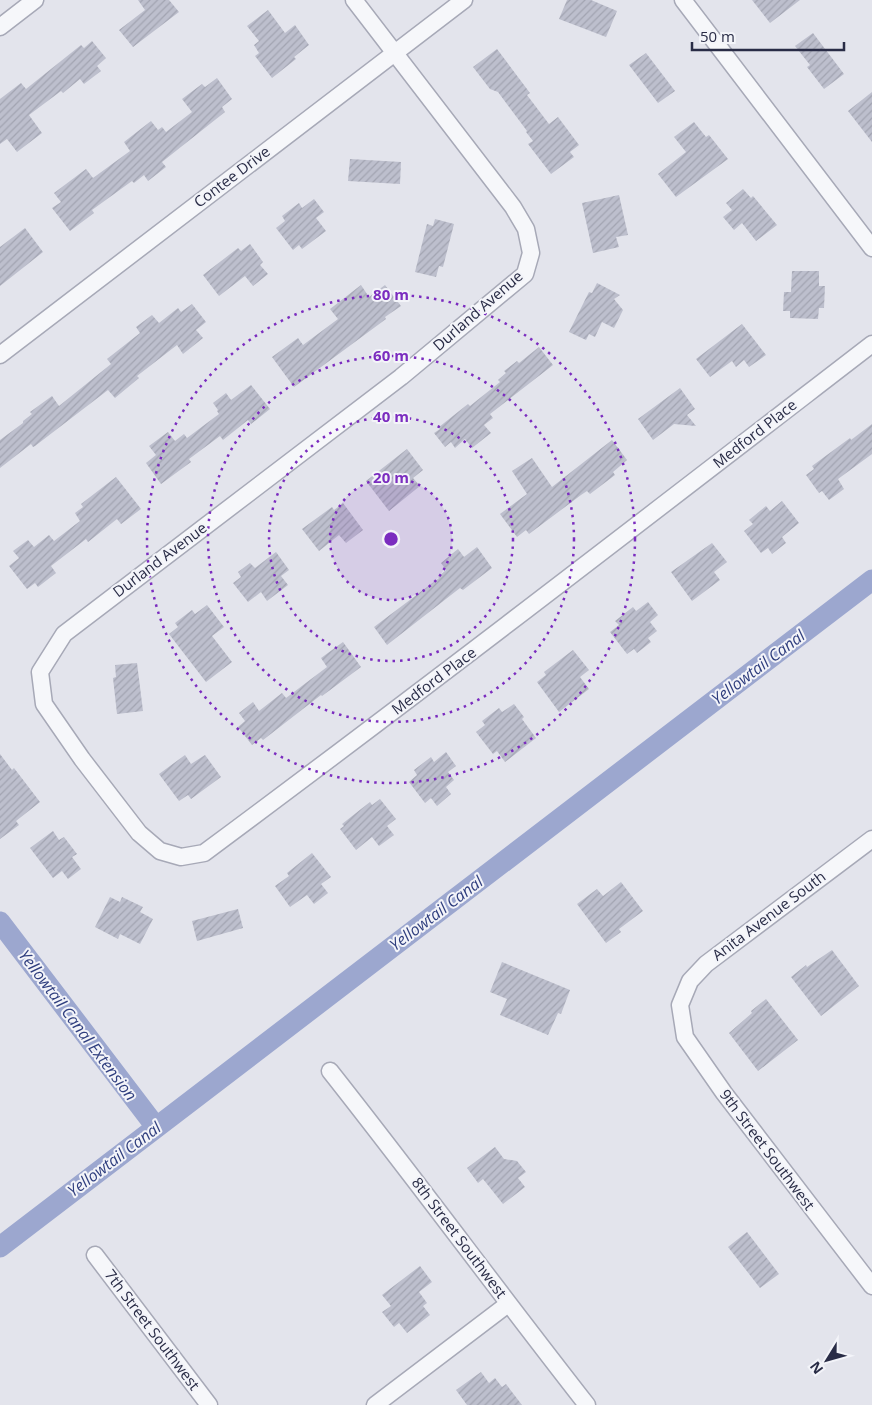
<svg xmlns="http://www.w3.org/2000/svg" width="872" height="1405" font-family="'Open Sans',sans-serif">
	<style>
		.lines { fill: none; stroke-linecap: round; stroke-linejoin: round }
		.canal { stroke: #9ca7cf; stroke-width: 21 }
		.building { fill: url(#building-hatch) }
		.minor-casing { stroke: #a7a9b7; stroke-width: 19 }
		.minor { stroke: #f6f7fa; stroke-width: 16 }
		.ring { fill: none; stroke: #7b2cbf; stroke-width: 2.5; stroke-dasharray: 2.5 5 }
		.labels { text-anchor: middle; stroke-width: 4; stroke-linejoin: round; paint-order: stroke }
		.street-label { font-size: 15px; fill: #292c46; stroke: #f3f4f9 }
		.water-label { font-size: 16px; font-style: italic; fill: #2f3e7e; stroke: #f3f4f9 }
		.centre { fill: #7b2cbf; stroke: #f3f4f9; stroke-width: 2.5 }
		.ring-label { font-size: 15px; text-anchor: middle; font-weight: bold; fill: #7b2cbf; stroke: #f3f4f9; stroke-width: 4; stroke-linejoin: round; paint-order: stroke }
	</style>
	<defs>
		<pattern id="building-hatch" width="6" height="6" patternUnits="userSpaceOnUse" patternTransform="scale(1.25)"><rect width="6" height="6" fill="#bdbfcd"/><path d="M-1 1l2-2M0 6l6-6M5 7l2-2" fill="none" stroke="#a2a4b1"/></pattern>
	</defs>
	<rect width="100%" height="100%" fill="#e3e4ec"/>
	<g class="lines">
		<g class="canal">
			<polyline points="0,922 156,1127"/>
			<polyline points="0,1247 872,580"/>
		</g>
	</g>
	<g class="building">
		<polygon points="138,0 169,0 179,12 133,47 119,30 145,10"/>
		<polygon points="567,0 591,0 617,11 606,37 559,19"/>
		<polygon points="752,0 800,0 770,23"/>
		<polygon points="268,10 285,33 295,25 309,45 294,57 296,59 272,78 255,56 259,53 254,45 259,41 247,26"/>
		<polygon points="813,33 844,74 824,89 807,67 810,65 795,46"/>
		<polygon points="92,41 106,58 97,66 101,71 84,84 80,79 63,93 61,91 29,115 42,133 17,152 7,139 0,144 0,99 21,83 26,89 81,45 84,48"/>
		<polygon points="497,49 530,93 527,95 549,124 558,117 579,145 570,152 574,157 551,174 528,144 533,141 526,132 527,131 498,92 490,89 473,67"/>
		<polygon points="646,53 675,91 658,103 629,65"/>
		<polygon points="217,78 232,99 222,107 225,112 162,162 166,167 148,181 144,175 134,183 132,181 92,210 94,213 70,231 52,208 61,202 54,193 86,169 93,178 130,151 124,142 151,121 158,130 162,127 166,132 192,112 182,99 202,84 205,87"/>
		<polygon points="872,92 872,142 848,111"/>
		<polygon points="694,122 706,137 709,135 728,159 676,197 658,174 686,152 674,137"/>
		<polygon points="350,159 401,162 400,184 348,181"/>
		<polygon points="743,189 751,198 753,196 777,225 756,241 742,223 734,230 723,217 732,210 726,203"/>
		<polygon points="619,195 628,235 616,237 619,247 593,253 582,203"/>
		<polygon points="314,199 324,212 316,218 326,231 302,249 299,245 293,250 276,228 285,221 282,216 299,203 302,208"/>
		<polygon points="435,219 454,224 443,267 439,266 436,277 415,272 427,224 433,226"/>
		<polygon points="25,228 43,252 0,286 0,247"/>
		<polygon points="250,244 263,262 260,265 268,274 253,286 245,276 219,296 203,275 238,248 241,251"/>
		<polygon points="792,271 819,271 819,286 825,286 824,308 819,308 818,319 790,318 790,311 783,311 784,292 791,292"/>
		<polygon points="597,283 620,295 614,299 623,310 614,328 602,322 595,337 589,334 586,340 569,332 589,292 592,293"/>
		<polygon points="361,285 369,297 385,285 401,306 385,317 386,319 294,387 272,357 298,338 303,345 338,319 330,309"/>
		<polygon points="192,304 206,322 196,330 203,338 183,354 177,345 137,376 139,378 115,398 108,390 35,446 33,447 31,444 0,468 0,440 23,423 23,421 32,414 30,412 52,396 59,406 111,364 107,359 140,333 136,327 152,315 159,323 178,308 181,312"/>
		<polygon points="742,324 766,355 749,367 744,360 736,367 732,361 710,377 696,359"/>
		<polygon points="539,347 553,365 490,414 493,418 484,425 491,433 472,448 465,439 455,448 451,442 445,447 434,433 440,429 439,427 468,404 470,406 500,382 498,380 506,373 504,371 517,361 519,363"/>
		<polygon points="251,385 270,409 251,424 248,420 223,440 220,436 189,459 191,462 161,484 146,463 156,455 149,446 168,432 175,441 184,434 187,438 219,414 217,411 218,410 213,403 226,393 231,400"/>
		<polygon points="680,388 695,409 687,415 696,426 674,424 653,440 638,419"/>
		<polygon points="872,424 872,454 838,479 844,489 829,500 822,491 819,493 806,475 814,469 812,466 850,438 851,440"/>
		<polygon points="612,440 627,460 613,472 615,475 590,494 587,491 581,495 529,534 526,530 517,537 500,514 527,494 512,471 532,458 552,487"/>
		<polygon points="407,449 423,470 413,478 420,486 389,511 366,481"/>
		<polygon points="116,477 141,509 121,524 117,519 88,542 86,539 51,566 56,573 38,587 35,583 27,589 9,566 19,558 13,551 28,540 34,547 49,535 54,541 80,521 75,513 83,507 81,504"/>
		<polygon points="782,501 799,523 782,537 786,543 772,554 768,548 761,553 744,531 753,524 749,520 766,506 770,511"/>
		<polygon points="343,503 363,530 346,543 339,535 319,551 302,529 332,507 334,510"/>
		<polygon points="712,543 727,562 714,572 720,580 692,601 671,572"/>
		<polygon points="477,547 492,568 463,590 460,588 387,645 374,627 439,578 438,577 446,570 441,563 458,549 464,557"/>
		<polygon points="276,552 289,570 281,576 288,585 267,601 261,592 248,602 233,583 241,577 238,572 250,563 255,568"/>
		<polygon points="648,602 658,615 650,622 657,631 648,638 651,642 637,653 634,649 627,654 610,632 619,625 615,621 633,607 636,611"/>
		<polygon points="207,605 224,627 212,636 232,662 206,682 169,634 178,627 175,623 192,610 195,614"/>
		<polygon points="343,642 361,667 322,696 321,695 263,740 261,738 252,745 238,727 245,721 239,713 253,702 259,711 282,693 286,698 327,667 321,658"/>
		<polygon points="573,650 589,670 580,677 589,689 559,712 537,682 546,675 544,672"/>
		<polygon points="137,663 143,711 117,714 113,678 116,677 115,665"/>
		<polygon points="514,704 524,717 522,719 536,738 505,762 497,751 493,754 476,732 485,725 482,721 499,708 502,712"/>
		<polygon points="446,752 456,766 448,772 454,780 446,787 451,794 437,806 431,798 425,803 409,782 417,775 414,770 431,757 434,762"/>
		<polygon points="0,754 12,770 14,768 40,802 16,821 19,825 0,839"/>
		<polygon points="185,755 191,764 205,755 221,777 191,799 188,795 179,801 159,774"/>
		<polygon points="380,799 396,819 387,826 394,835 379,846 372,837 356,850 340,829 344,826 342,824 370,802 372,805"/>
		<polygon points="53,831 59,840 64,837 77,854 72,857 81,869 68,879 62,871 53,878 30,848"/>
		<polygon points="312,853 331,877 321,884 328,893 314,904 307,895 290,907 275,886 289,876 287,873"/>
		<polygon points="621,882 643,911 619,929 621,932 606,943 577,904 597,889 603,896"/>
		<polygon points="110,897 120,902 122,897 143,907 140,912 153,919 140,944 120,934 118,939 95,927"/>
		<polygon points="238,909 243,928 197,941 192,921"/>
		<polygon points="832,950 859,986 821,1016 791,977 806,965 807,967"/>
		<polygon points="502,962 570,990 561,1014 558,1013 548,1035 500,1015 507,999 490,992"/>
		<polygon points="766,999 798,1040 758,1071 729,1033 752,1013 751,1011"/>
		<polygon points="495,1147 504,1159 517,1161 526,1172 518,1178 525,1187 503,1204 483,1179 478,1183 467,1168"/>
		<polygon points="747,1232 779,1274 760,1288 728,1247"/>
		<polygon points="420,1266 432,1282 419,1292 427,1303 423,1306 430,1315 407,1333 399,1323 394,1327 382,1312 391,1306 382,1295"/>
		<polygon points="481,1372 489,1383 495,1378 502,1387 506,1384 522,1405 467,1405 456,1390"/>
	</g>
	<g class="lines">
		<g class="minor-casing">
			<g id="minor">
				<path d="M354 0 513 207 526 229 531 253 525 274 401 377 64 634 40 672 44 704 82 759 139 833 160 851 181 857 204 853C429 686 650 515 872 344"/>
				<polyline points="683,0 872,248"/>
				<polyline points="0,27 35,0"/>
				<polyline points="0,355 464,0"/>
				<polyline points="872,839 706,964 690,981 680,1005 685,1037 724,1093 872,1286"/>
				<path d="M330 1071C417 1181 500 1294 587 1405"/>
				<polyline points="95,1255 209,1405"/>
				<polyline points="375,1405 508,1304"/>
			</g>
		</g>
		<use href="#minor" class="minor"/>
	</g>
	<circle cx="391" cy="539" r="61" fill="#7b2cbf" fill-opacity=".12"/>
	<g class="ring">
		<circle cx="391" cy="539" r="61"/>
		<circle cx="391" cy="539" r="122"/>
		<circle cx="391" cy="539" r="183"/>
		<circle cx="391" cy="539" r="244"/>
	</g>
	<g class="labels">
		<g class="street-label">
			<text transform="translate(232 177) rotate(-37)" y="5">Contee Drive</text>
			<text transform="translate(478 311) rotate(-41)" y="5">Durland Avenue</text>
			<text transform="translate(755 434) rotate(-38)" y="5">Medford Place</text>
			<text transform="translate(160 560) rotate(-37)" y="5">Durland Avenue</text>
			<text transform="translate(434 681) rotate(-37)" y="5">Medford Place</text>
			<text transform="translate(769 916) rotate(-37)" y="5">Anita Avenue South</text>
			<text transform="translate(767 1150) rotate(53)" y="5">9th Street Southwest</text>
			<text transform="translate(459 1238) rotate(53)" y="5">8th Street Southwest</text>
			<text transform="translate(152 1330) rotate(53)" y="5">7th Street Southwest</text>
		</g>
		<g class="water-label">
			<text transform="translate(758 667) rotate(-37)" y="6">Yellowtail Canal</text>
			<text transform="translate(436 913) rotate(-37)" y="6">Yellowtail Canal</text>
			<text transform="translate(78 1025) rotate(53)" y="6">Yellowtail Canal Extension</text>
			<text transform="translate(114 1159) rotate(-37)" y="6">Yellowtail Canal</text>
		</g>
	</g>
	<circle cx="391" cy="539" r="8" class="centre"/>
	<g class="ring-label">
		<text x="391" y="300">80 m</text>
		<text x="391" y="361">60 m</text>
		<text x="391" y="422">40 m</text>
		<text x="391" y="483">20 m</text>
	</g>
	<g transform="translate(827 1360) rotate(233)" stroke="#f3f4f9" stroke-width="4" paint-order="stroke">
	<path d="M0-4L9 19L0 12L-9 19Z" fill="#292c46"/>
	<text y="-8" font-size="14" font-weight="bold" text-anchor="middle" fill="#292c46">N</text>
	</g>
	<path d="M692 42v8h152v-8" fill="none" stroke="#292c46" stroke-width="2.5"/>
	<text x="700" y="42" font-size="15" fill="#292c46" stroke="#f3f4f9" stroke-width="4" paint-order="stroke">50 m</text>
</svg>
